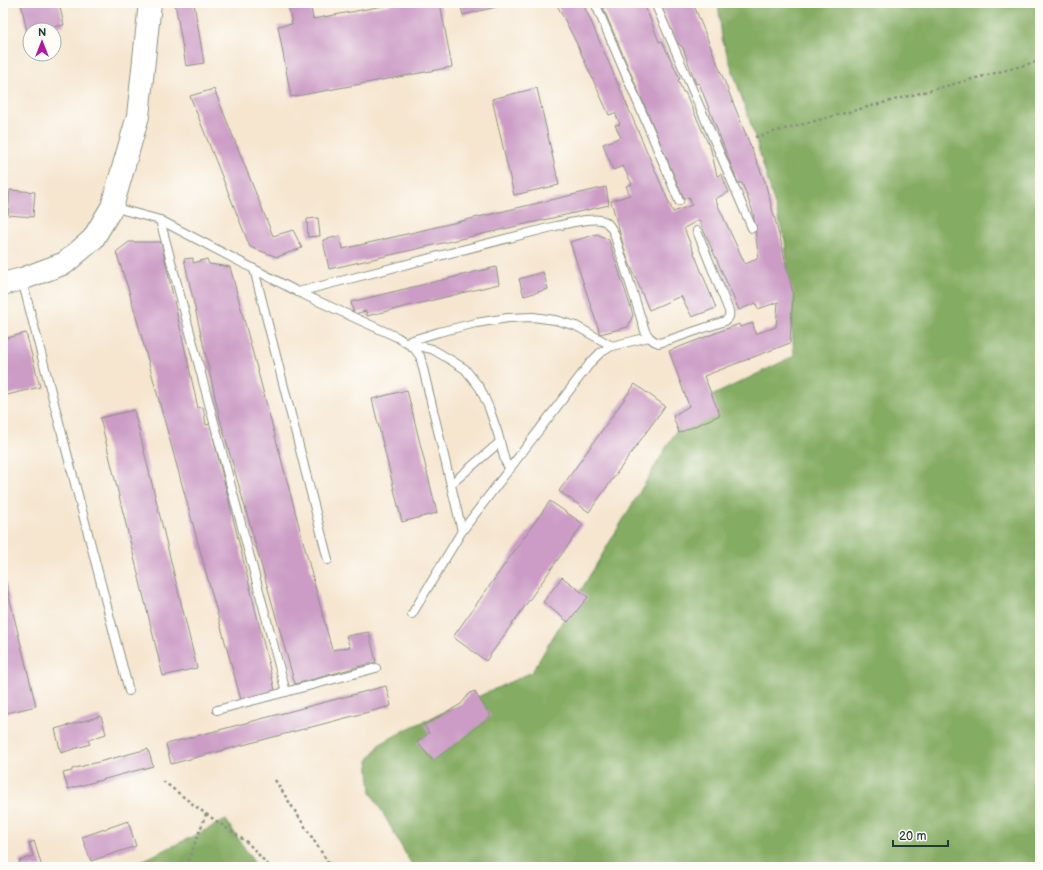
<svg xmlns="http://www.w3.org/2000/svg" width="1043" height="870" font-family="'Balsamiq Sans',sans-serif">
	<style>
		.forest { fill: #84ac62; stroke: #52744b }
		.building { fill: #cc9cc6 }
		.lines { fill: none; stroke-linecap: round; stroke-linejoin: round }
		.service-casing { stroke: #8a9282; stroke-width: 10 }
		.secondary-casing { stroke: #8a9282; stroke-width: 24 }
		.path { stroke: #8a9282; stroke-width: 2.5; stroke-dasharray: 3 3; stroke-linecap: butt }
		.service { stroke: #fff; stroke-width: 8 }
		.secondary { stroke: #fff; stroke-width: 22 }
	</style>
	<rect width="100%" height="100%" fill="#fdfcf7"/>
	<filter id="ink" filterUnits="userSpaceOnUse"><feTurbulence type="fractalNoise" baseFrequency=".025" numOctaves="2"/><feDisplacementMap in="SourceGraphic" scale="8" xChannelSelector="R" yChannelSelector="G"/><feConvolveMatrix kernelMatrix="1 2 1 2 8 2 1 2 1" color-interpolation-filters="sRGB"/></filter>
	<filter id="wash" filterUnits="userSpaceOnUse"><feTurbulence type="fractalNoise" baseFrequency=".012" numOctaves="4" result="noise"/><feDisplacementMap in="SourceGraphic" scale="16" xChannelSelector="R" yChannelSelector="G"/><feGaussianBlur stdDeviation="0.9" result="paint"/><feColorMatrix in="noise" values="0 0 0 0 0 0 0 0 0 0 0 0 0 0 0 0 0 1.4 0 .05"/><feComposite in="paint" operator="in"/></filter>
	<g filter="url(#wash)">
		<rect width="100%" height="100%" fill="#f6e6d0"/>
		<g class="forest">
			<polygon points="718,3 1040,3 1040,867 413,867 371,792 368,761 380,744 407,729 532,672 691,406 794,356 785,241 755,137 722,39"/>
			<polygon points="226,820 257,867 124,867 140,862"/>
		</g>
		<g id="blocks">
			<g class="building">
				<polygon points="21,3 59,3 64,25 37,30 30,30 30,31 27,32"/>
				<polygon points="175,3 194,3 204,63 186,66"/>
				<polygon points="288,3 310,3 313,19 399,3 440,3 452,67 291,97 278,26 292,24"/>
				<polygon points="460,3 503,3 504,5 463,15"/>
				<polygon points="556,3 583,3 673,212 692,205 689,197 684,199 601,3 644,3 659,42 662,41 680,79 678,80 683,92 685,92 711,150 717,176 721,174 729,192 715,199 745,264 757,259 758,253 753,212 742,183 738,183 699,83 696,84 683,48 676,41 660,3 693,3 765,182 782,246 793,294 790,343 704,376 720,415 679,433 673,416 689,406 669,351 739,324 740,327 753,323 755,334 776,327 778,302 758,309 756,303 739,310 699,220 684,228 716,308 692,317 681,296 649,310 626,255 611,201 630,195 626,186 632,184 623,166 613,170 603,144 621,137 615,125 620,124 615,113 609,115 576,42"/>
				<polygon points="537,88 559,185 514,195 492,99"/>
				<polygon points="214,89 273,236 293,230 302,248 277,257 250,247 190,96"/>
				<polygon points="606,187 609,205 329,269 323,240 340,236 343,249"/>
				<polygon points="10,190 35,192 33,217 8,215"/>
				<polygon points="318,218 320,236 308,237 307,219"/>
				<polygon points="597,234 609,240 633,315 628,327 600,334 570,242"/>
				<polygon points="129,242 161,242 198,408 203,407 206,425 210,424 275,690 241,700 129,291 116,252"/>
				<polygon points="193,258 193,263 207,259 209,264 230,267 332,650 350,647 346,636 369,632 376,662 295,684 220,419 184,259"/>
				<polygon points="496,267 499,284 367,316 366,311 354,314 351,302"/>
				<polygon points="543,272 548,289 524,296 519,279"/>
				<polygon points="26,333 40,387 3,396 3,339"/>
				<polygon points="635,384 665,406 589,512 559,491"/>
				<polygon points="407,390 437,513 402,522 372,399"/>
				<polygon points="134,410 197,668 163,676 100,418"/>
				<polygon points="550,501 583,524 486,661 453,637"/>
				<polygon points="3,572 36,706 3,714"/>
				<polygon points="562,577 588,597 568,622 543,602"/>
				<polygon points="386,686 391,706 171,764 166,744"/>
				<polygon points="474,691 491,716 433,761 417,742 429,733 424,725 461,704 469,694"/>
				<polygon points="101,716 106,734 88,740 90,744 61,753 55,729"/>
				<polygon points="148,749 153,766 68,789 63,773 72,771 72,769"/>
				<polygon points="128,821 136,846 91,861 82,837"/>
				<polygon points="34,841 42,867 21,867 19,861 33,856 29,843"/>
			</g>
		</g>
	</g>
	<g filter="url(#ink)">
		<use href="#blocks" fill-opacity="0" stroke="#8a9282" stroke-width="1"/>
		<g class="lines">
			<g class="service-casing">
				<g id="service">
					<polyline points="595,3 653,138 679,201"/>
					<polyline points="655,3 752,228"/>
					<polyline points="112,207 160,220 298,292 397,337 414,348 420,356 422,364 462,531 412,614"/>
					<polyline points="160,220 286,692"/>
					<polyline points="254,269 328,560"/>
					<polyline points="22,280 129,691"/>
					<path d="M298 292 556 226C567 224 594 216 604 221 609 223 611 228 614 233L645 331 649 337 654 341 659 343 669 340 725 321C729 318 730 316 729 311L697 231"/>
					<polyline points="406,342 439,332 476,323 508,318 533,317 555,320 576,326 612,346"/>
					<polyline points="410,344 432,349 449,359 465,369 480,388 489,408 498,434 505,461 510,469"/>
					<polyline points="451,484 500,442"/>
					<polyline points="462,531 591,362 600,353 612,346 649,337"/>
					<polyline points="217,710 376,668"/>
				</g>
			</g>
			<g class="secondary-casing">
				<polyline id="secondary" points="3,284 22,279 65,263 93,239 112,207 138,116 150,3"/>
			</g>
			<g class="path">
				<polyline points="755,137 1040,61"/>
				<polyline points="275,780 331,867"/>
				<polyline points="163,781 199,809 248,843 270,867"/>
				<polyline points="186,867 206,814"/>
			</g>
			<use href="#service" class="service"/>
			<use href="#secondary" class="secondary"/>
		</g>
	</g>
	<rect width="1043" height="870" fill="none" stroke="#fdfcf7" stroke-width="16"/>
	<g transform="translate(42 42)"><circle r="19" fill="#fdfcf7" stroke="#a4b0a9"/>
	<path d="M0-3L7 15L0 10L-7 15Z" fill="#b5179e"/>
	<text y="-6" font-size="11" font-weight="bold" text-anchor="middle" fill="#1f3d34">N</text>
	</g>
	<path d="M893 840v6h55v-6" fill="none" stroke="#1f3d34" stroke-width="2"/>
	<text x="899" y="840" font-size="12" fill="#1f3d34" stroke="#fdfcf7" stroke-width="3" paint-order="stroke">20 m</text>
</svg>
